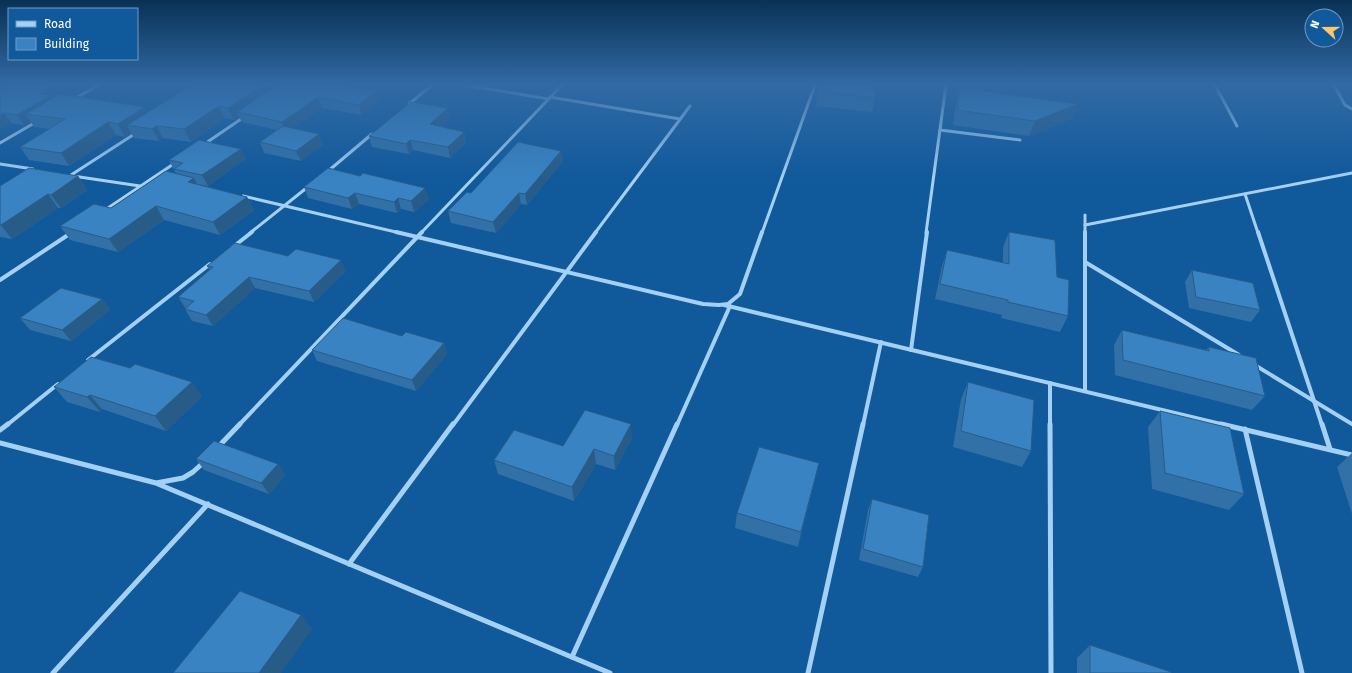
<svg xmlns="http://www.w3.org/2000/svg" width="1352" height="673" font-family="'Fira Sans',sans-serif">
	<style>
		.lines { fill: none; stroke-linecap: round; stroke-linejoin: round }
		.street-far2 { stroke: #a4d0f4; stroke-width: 3 }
		.street-far1 { stroke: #a4d0f4; stroke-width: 4 }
		.street { stroke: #a4d0f4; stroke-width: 5 }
		.wall { fill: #3171a7 }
		.shaded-wall { fill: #285c88 }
		.building { fill: #3983c2; stroke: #285c88 }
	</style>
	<rect width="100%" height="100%" fill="#10599b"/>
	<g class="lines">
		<g class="street-far2">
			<polyline points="464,85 549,99"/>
			<polyline points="1215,85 1237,126"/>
			<polyline points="1334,85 1345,105 1352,109"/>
			<polyline points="550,97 680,119"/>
			<polyline points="74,99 99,85"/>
			<polyline points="409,104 432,85"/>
			<polyline points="940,130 1020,140"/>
			<polyline points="0,143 36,122"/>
			<polyline points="203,145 244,117"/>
			<polyline points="0,164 33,169"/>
			<polyline points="327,172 372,134"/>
			<polyline points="71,175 136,133"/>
			<polyline points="73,176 140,186"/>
			<polyline points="1245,194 1258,233"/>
			<polyline points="243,196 400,233"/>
			<polyline points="105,210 175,163"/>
			<polyline points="1085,215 1085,233"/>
			<polyline points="1085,225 1352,173"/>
			<polyline points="250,233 309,186"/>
			<polyline points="421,233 562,85"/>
			<polyline points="595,233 690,106"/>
			<polyline points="762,233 815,85"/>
			<polyline points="926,233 946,85"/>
		</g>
		<g class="street-far1">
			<polyline points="396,232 703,304 719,305 728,304 740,294 762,232"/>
			<polyline points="1085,232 1085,391"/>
			<polyline points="1258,232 1322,425"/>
			<polyline points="233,247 252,232"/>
			<polyline points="1085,262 1239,355"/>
			<polyline points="0,280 71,233"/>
			<polyline points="724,305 1225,425"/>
			<polyline points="911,350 927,232"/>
			<polyline points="88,360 210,264"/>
			<polyline points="1253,364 1352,424"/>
			<polyline points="1050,383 1050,425"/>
			<polyline points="7,425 58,384"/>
			<polyline points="239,425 422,232"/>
			<polyline points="453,425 596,232"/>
			<polyline points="677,425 730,306"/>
			<polyline points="863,425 881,342"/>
		</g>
		<g class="street">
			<polyline points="1050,424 1051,673"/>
			<polyline points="1221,424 1352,455"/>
			<polyline points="1322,424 1330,449"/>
			<polyline points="1245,429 1302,673"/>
			<polyline points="0,430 8,424"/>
			<polyline points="0,443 156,483 183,478 193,472 204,462"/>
			<polyline points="218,447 240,424"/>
			<polyline points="158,484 610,673"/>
			<polyline points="349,564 453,424"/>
			<polyline points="572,657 677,424"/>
			<polyline points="53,673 208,504"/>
			<polyline points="808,673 863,424"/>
		</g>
	</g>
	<g class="wall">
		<polygon points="5,85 79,85 62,94 148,112 192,85 380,101 362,115 322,108 292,128 319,134 323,145 301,161 264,153 260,142 277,130 242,122 239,117 233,120 225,118 191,142 163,138 159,141 134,138 131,133 125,137 116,135 69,166 29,160 20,147 50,129 34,127 31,122 24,125 11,123 0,130"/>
		<polygon points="520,85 538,85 535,87"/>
		<polygon points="960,88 1072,119 1029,136 953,125 956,103"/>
		<polygon points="818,91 875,98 872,112 816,106"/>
		<polygon points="448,108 450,118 441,126 464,132 466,142 450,158 413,150 409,154 372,147 369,136"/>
		<polygon points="561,151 563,161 527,205 521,204 496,233 451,223 448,211 471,193"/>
		<polygon points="246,159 208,186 198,184 247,197 254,210 220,235 164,220 118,252 70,240 60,226 111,208 176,174 169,160"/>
		<polygon points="78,176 87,190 61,208 58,208 12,239 0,237 0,186"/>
		<polygon points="304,187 429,199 414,212 401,209 397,213 359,204 352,209 308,198"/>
		<polygon points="1009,232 1057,277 1068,316 1060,332 1001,318 1002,315 935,299 942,266 947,250 1003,263 1003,247"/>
		<polygon points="207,266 346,271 314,302 255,288 213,326 192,321 185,309 186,309 178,297 210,271"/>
		<polygon points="1192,270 1260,310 1251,322 1189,308 1185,282"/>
		<polygon points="102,299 110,310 71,341 30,330 20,318"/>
		<polygon points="1122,330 1206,350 1209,347 1265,396 1252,410 1115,375 1114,345"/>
		<polygon points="402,336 444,343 447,354 416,391 317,361 312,350"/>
		<polygon points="968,382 1031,451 1022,467 953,447 961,399"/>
		<polygon points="54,387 202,396 166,431 102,409 100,412 67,402"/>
		<polygon points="1160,411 1244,494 1229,510 1152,489 1148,427"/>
		<polygon points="632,438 615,470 596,464 574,501 498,474 494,460 563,446"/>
		<polygon points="1352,453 1352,514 1337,467"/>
		<polygon points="196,459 278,464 285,475 269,494 204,470"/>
		<polygon points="819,463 798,547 735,528 737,513"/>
		<polygon points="872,499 923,567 918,577 859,560 868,510"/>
		<polygon points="1090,645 1171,673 1077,673 1077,658"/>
	</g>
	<g class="shaded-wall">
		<polygon points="56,85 79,85 25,114 31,122 24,125 17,115 39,94"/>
		<polygon points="264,85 287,85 237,112 239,117 233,120 228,108"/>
		<polygon points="376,91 380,101 362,115 359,105"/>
		<polygon points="318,97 322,108 286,132 282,122"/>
		<polygon points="1078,104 1072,119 1029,136 1035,121"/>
		<polygon points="219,106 225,118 191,142 184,129"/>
		<polygon points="145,107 152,119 127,125 131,133 125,137 118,124"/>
		<polygon points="448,108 450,118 432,134 430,124"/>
		<polygon points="4,113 11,123 0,130 0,116"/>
		<polygon points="108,122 116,135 69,166 61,153"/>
		<polygon points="156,126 163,138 159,141 152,129"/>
		<polygon points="464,132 466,142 450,158 448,147"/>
		<polygon points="319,134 323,145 301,161 296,151"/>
		<polygon points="410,140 413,150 409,154 406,144"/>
		<polygon points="241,149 246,159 208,186 202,175"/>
		<polygon points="561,151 563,161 527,205 525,194"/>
		<polygon points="78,176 87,190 61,208 51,195"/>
		<polygon points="194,178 201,191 188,182"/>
		<polygon points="425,188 429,199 414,212 411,201"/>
		<polygon points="355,193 359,204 352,209 348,198"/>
		<polygon points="519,193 521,204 496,233 493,222"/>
		<polygon points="48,194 58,208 12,239 1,225"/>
		<polygon points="247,197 254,210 220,235 213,222"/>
		<polygon points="398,198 401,209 397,213 394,202"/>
		<polygon points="156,206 164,220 118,252 109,239"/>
		<polygon points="341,260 346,271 314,302 309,291"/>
		<polygon points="249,277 255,288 213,326 206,315"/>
		<polygon points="102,299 110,310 71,341 62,330"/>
		<polygon points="444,343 447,354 416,391 412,380"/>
		<polygon points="192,382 202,396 166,431 155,416"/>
		<polygon points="90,395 102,409 100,412 87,397"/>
		<polygon points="631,424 632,438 615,470 614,456"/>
		<polygon points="594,449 596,464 574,501 572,487"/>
		<polygon points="819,463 798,547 801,532"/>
		<polygon points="278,464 285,475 269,494 261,483"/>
		<polygon points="301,615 312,629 281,673 259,673"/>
	</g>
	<g class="building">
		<polygon points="5,85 56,85 39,94 52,95 17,115 4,113 0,116 0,87"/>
		<polygon points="192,85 264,85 228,108 219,106 184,129 156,126 152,129 127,125"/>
		<polygon points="277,85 343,85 376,91 359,105 318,97 282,122 237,112"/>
		<polygon points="819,85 876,85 875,98 818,91"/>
		<polygon points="960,88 1078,104 1035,121 957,110"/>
		<polygon points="60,94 145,107 118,124 108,122 61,153 20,147 65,119 25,114"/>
		<polygon points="411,102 448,108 430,124 464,132 448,147 410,140 406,144 369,136"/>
		<polygon points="283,126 319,134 296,151 260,142"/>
		<polygon points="199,140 241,149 202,175 174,169 183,163 169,160"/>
		<polygon points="518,142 561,151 525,194 519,193 493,222 448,211 467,192 471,193"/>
		<polygon points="29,168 78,176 51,195 48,194 1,225 0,225 0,186"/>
		<polygon points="328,168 360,176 363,173 425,188 411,201 398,198 394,202 355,193 348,198 304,187"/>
		<polygon points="166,171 194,178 188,182 247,197 213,222 156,206 109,239 60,226 94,204 111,208"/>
		<polygon points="1009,232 1055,240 1057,277 1069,280 1068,316 1008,302 1008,300 940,284 947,250 1009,264"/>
		<polygon points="235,243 288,256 296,249 341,260 309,291 249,277 206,315 185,309 194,301 178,297 213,267 207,266"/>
		<polygon points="1192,270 1253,283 1260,310 1196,297"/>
		<polygon points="61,288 102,299 62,330 20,318"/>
		<polygon points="343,318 402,336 406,332 444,343 412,380 312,350"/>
		<polygon points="1122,330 1209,351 1209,347 1256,358 1265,396 1123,360"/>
		<polygon points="91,357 130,368 135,364 192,382 155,416 90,395 87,397 54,387"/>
		<polygon points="968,382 1034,400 1031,451 961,431"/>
		<polygon points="585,410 631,424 614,456 594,449 572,487 494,460 514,430 563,446"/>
		<polygon points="1160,411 1230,428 1244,494 1165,473"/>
		<polygon points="214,441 278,464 261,483 196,459"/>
		<polygon points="759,447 819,463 801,532 737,513"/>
		<polygon points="872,499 929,515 923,567 863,549"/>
		<polygon points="240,591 301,615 259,673 173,673"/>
		<polygon points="1090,645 1171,672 1171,673 1090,673"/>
	</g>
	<linearGradient id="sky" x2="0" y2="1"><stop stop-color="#093155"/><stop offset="0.47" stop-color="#316aa4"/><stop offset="1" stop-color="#316aa4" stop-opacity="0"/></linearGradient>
	<rect width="1352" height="179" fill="url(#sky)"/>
	<rect x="8" y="8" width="130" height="52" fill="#10599b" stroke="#709bc3"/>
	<rect x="16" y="21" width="20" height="6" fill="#a4d0f4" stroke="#709bc3"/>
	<text x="44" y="28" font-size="12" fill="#ffffff">Road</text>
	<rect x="16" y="38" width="20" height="12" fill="#3983c2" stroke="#709bc3"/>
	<text x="44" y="48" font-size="12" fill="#ffffff">Building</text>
	<g transform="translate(1324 28) rotate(291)"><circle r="19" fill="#10599b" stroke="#709bc3"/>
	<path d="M0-3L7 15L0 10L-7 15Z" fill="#ffc567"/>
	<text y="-6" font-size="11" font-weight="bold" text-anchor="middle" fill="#ffffff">N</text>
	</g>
</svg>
